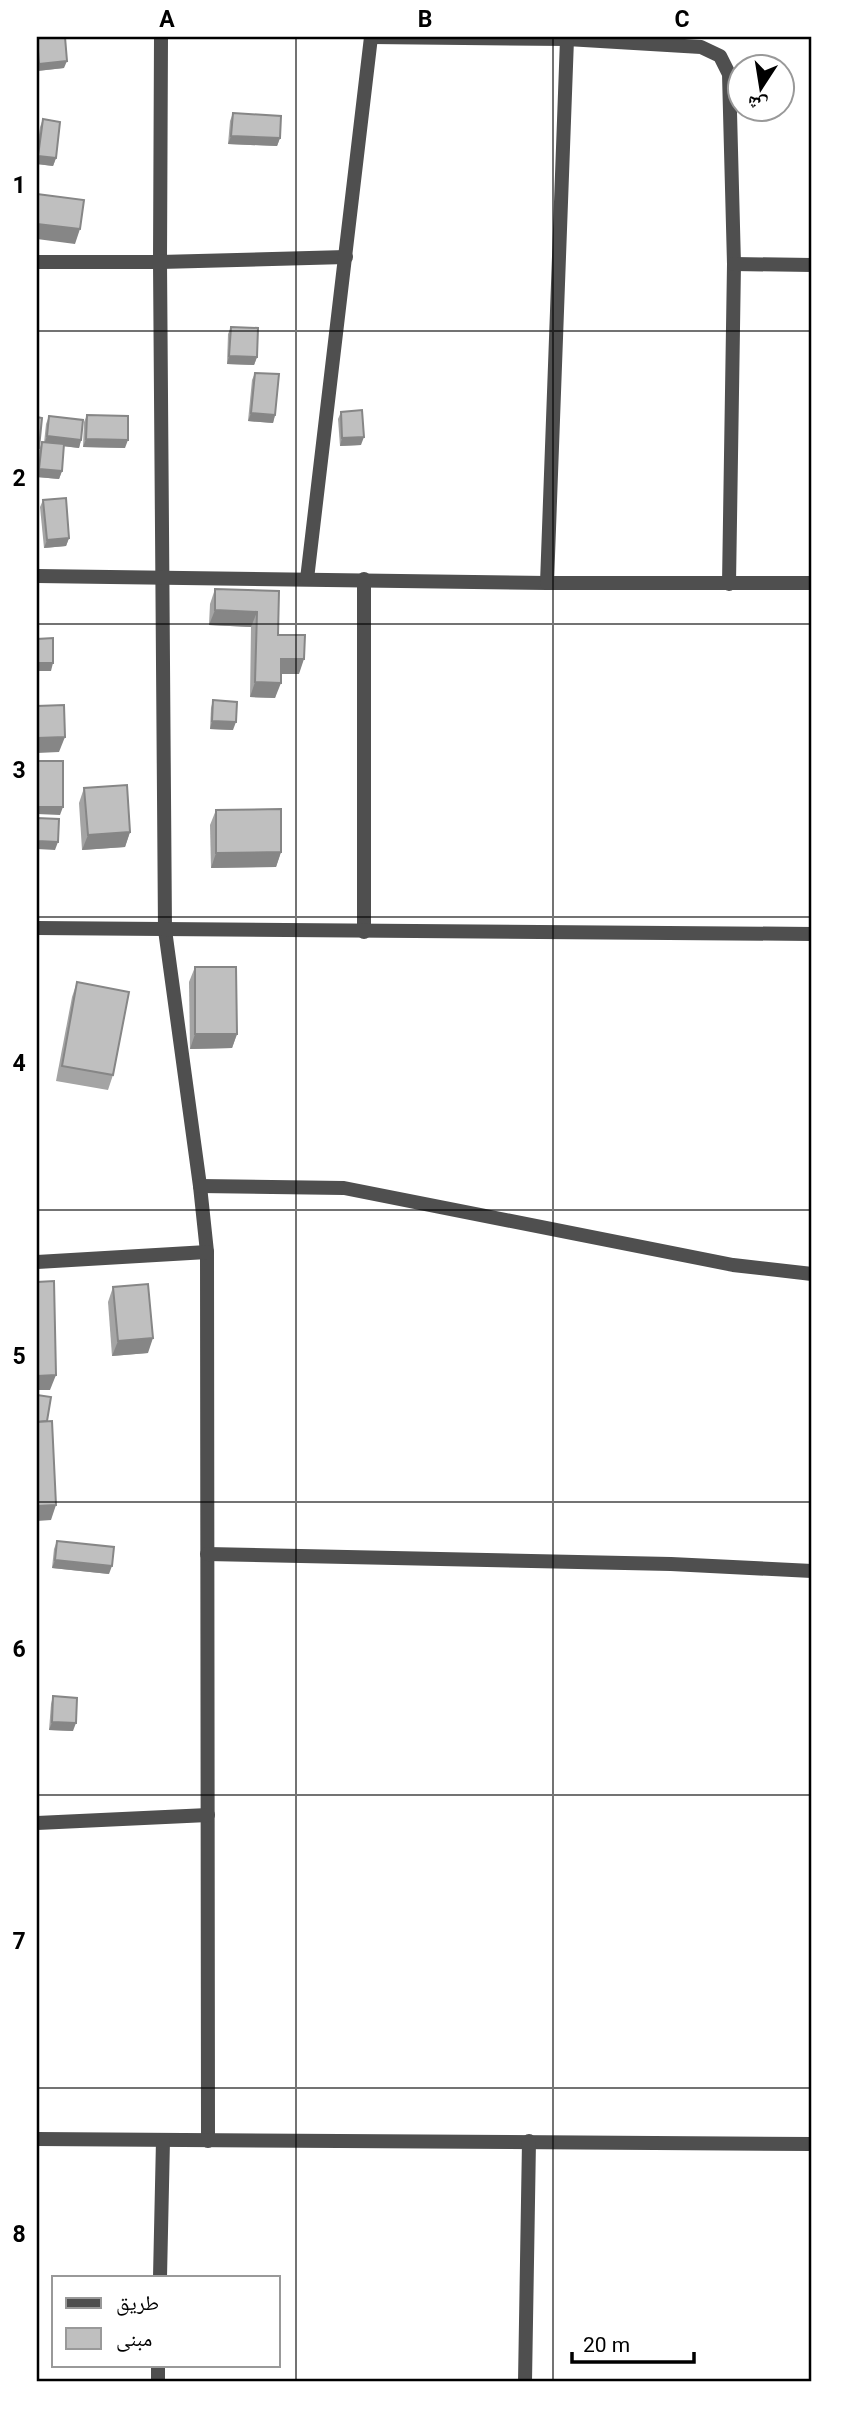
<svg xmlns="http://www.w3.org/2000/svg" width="849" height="2419" font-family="Roboto,'Noto Naskh Arabic',sans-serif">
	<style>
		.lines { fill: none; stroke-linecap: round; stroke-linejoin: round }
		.minor { stroke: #4f4f4f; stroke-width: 14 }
		.tertiary { stroke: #4f4f4f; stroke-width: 14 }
		.wall { fill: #a4a4a4 }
		.shaded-wall { fill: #868686 }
		.building { fill: #bfbfbf; stroke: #868686; stroke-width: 2 }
		.grid { fill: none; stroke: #000; stroke-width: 2; stroke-opacity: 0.55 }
		.neatline { fill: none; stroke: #000; stroke-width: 2.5 }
		.grid-label { font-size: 23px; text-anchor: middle; font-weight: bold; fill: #000 }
	</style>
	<rect width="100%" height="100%" fill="#fff"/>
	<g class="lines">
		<g class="minor">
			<polyline points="161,37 160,262 165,930 200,1186 207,1252 208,2141"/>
			<polyline points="371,37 567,39 701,47 720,56 729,74 734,264 729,584"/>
			<polyline points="37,262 160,262 346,257"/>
			<polyline points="734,264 812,265"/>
			<polyline points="37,576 547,583 812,583"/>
			<polyline points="307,579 371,37"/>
			<polyline points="547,583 567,39"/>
			<polyline points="364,932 364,579"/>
			<polyline points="200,1186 344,1188 733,1265 812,1274"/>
			<polyline points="37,1262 207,1252"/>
			<polyline points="207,1554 671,1564 812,1571"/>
			<polyline points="37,1823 208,1815"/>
			<polyline points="37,2139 812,2144"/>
			<polyline points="160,2277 163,2140"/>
			<polyline points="158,2382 158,2365"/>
			<polyline points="525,2382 529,2141"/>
		</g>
		<polyline class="tertiary" points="37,928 812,934"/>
	</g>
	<g class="wall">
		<polygon points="37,37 64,68 37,71"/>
		<polygon points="233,113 280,138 277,146 228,144 230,121"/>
		<polygon points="43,119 56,158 53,166 37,164 37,149 40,127"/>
		<polygon points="231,327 257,357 254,365 227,364 228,334"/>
		<polygon points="255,373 275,415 273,423 248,421 252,380"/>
		<polygon points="341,412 361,445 340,446 338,419"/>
		<polygon points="87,415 125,448 83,447 84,422"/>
		<polygon points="49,416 81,440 79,448 64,446 62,471 59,479 37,477 39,450 42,442 44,443 46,424"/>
		<polygon points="43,500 69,538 66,546 44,548 40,507"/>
		<polygon points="215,589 279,591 278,635 299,674 281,674 275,698 250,697 251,627 209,625 210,604"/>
		<polygon points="213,700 233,730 210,729 211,708"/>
		<polygon points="84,788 130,832 125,847 82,850 79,803"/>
		<polygon points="216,810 281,852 276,867 211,868 210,825"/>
		<polygon points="195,967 237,1034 232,1048 190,1049 189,982"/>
		<polygon points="77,982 113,1075 108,1090 56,1081 72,997"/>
		<polygon points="113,1287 148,1353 112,1356 108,1302"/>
		<polygon points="57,1541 109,1574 52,1568 54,1549"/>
		<polygon points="53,1696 73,1731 49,1730 51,1704"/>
	</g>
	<g class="shaded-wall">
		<polygon points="67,61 64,68 37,71 39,64"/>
		<polygon points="231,136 280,138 277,146 228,144"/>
		<polygon points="38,156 56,158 53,166 37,164"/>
		<polygon points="37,224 80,229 75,244 37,239"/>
		<polygon points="229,356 257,357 254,365 227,364"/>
		<polygon points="251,413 275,415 273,423 248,421"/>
		<polygon points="47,436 81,440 79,448 44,444"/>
		<polygon points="364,437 361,445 340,446 342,438"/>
		<polygon points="86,439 128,440 125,448 83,447"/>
		<polygon points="39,469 62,471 59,479 37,477"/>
		<polygon points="69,538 66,546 44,548 47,540"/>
		<polygon points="215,610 257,612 251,627 209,625"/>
		<polygon points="281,659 304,659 299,674 276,674"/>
		<polygon points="37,663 53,663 51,671 37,671"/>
		<polygon points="255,682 281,683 275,698 250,697"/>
		<polygon points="212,721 236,722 233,730 210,729"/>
		<polygon points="65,737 59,752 37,753 37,738"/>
		<polygon points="37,807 63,807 60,815 37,814"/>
		<polygon points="130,832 125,847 82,850 88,835"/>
		<polygon points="37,841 58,842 55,850 37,849"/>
		<polygon points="281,852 276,867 211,868 216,853"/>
		<polygon points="195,1034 237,1034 232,1048 190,1049"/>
		<polygon points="153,1338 148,1353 112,1356 118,1341"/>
		<polygon points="56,1375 50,1390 37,1390 37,1376"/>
		<polygon points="56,1505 51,1520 37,1521 37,1506"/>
		<polygon points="55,1560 112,1566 109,1574 52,1568"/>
		<polygon points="52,1722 76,1723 73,1731 49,1730"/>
	</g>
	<g class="building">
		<polygon points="37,37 65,37 67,61 39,64"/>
		<polygon points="233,113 281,116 280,138 231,136"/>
		<polygon points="43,119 60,122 56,158 38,156"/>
		<polygon points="37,194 84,200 80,229 37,224"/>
		<polygon points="231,327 258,328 257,357 229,356"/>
		<polygon points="255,373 279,374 275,415 251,413"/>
		<polygon points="362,410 364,437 342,438 341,412"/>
		<polygon points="87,415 128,416 128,440 86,439"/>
		<polygon points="49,416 83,420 81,440 47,436"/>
		<polygon points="37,417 42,418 39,448 37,448"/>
		<polygon points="42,442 64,444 62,471 39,469"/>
		<polygon points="66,498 69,538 47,540 43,500"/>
		<polygon points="215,589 279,591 278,635 305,635 304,659 281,659 281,683 255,682 257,612 215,610"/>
		<polygon points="53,638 53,663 37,663 37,639"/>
		<polygon points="213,700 237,702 236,722 212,721"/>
		<polygon points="64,705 65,737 37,738 37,706"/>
		<rect x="37" y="761" width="26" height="46"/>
		<polygon points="127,785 130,832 88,835 84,788"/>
		<polygon points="281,809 281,852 216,853 216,810"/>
		<polygon points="37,818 59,819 58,842 37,841"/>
		<polygon points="195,967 236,967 237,1034 195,1034"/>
		<polygon points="77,982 129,992 113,1075 62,1066"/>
		<polygon points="54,1281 56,1375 37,1376 37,1282"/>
		<polygon points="148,1284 153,1338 118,1341 113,1287"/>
		<polygon points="37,1395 51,1397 47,1421 37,1422"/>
		<polygon points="52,1421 56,1505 37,1506 37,1422"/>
		<polygon points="57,1541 114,1547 112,1566 55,1560"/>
		<polygon points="53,1696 77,1698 76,1723 52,1722"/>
	</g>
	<path class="grid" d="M296 37V2382M553 37V2382M37 331H812M37 624H812M37 917H812M37 1210H812M37 1502H812M37 1795H812M37 2088H812"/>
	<rect width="849" height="2419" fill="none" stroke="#ffffff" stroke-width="77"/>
	<rect x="52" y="2276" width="228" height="91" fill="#ffffff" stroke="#999999" stroke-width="2"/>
	<rect x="66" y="2298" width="35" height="10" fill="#4f4f4f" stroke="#999999" stroke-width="2"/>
	<text x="116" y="2310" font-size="21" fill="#000000">طريق</text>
	<rect x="66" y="2328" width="35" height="21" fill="#bfbfbf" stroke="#999999" stroke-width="2"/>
	<text x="116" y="2346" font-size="21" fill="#000000">مبنى</text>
	<g transform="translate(761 88) rotate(192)"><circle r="33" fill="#ffffff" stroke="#999999" stroke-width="2"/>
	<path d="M0-5L12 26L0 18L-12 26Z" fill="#000000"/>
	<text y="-10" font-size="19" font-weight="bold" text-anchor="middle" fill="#000000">ش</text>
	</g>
	<path d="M572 2352v10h122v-10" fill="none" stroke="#000000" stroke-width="3.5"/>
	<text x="583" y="2352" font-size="21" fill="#000000" stroke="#ffffff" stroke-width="5" paint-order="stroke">20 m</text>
	<rect x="38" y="38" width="772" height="2342" class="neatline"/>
	<g class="grid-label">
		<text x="167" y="27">A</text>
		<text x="425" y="27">B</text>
		<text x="682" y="27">C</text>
		<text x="19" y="193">1</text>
		<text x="19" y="486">2</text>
		<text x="19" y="778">3</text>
		<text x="19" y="1071">4</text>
		<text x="19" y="1364">5</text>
		<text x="19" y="1657">6</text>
		<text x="19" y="1949">7</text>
		<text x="19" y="2242">8</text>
	</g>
</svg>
